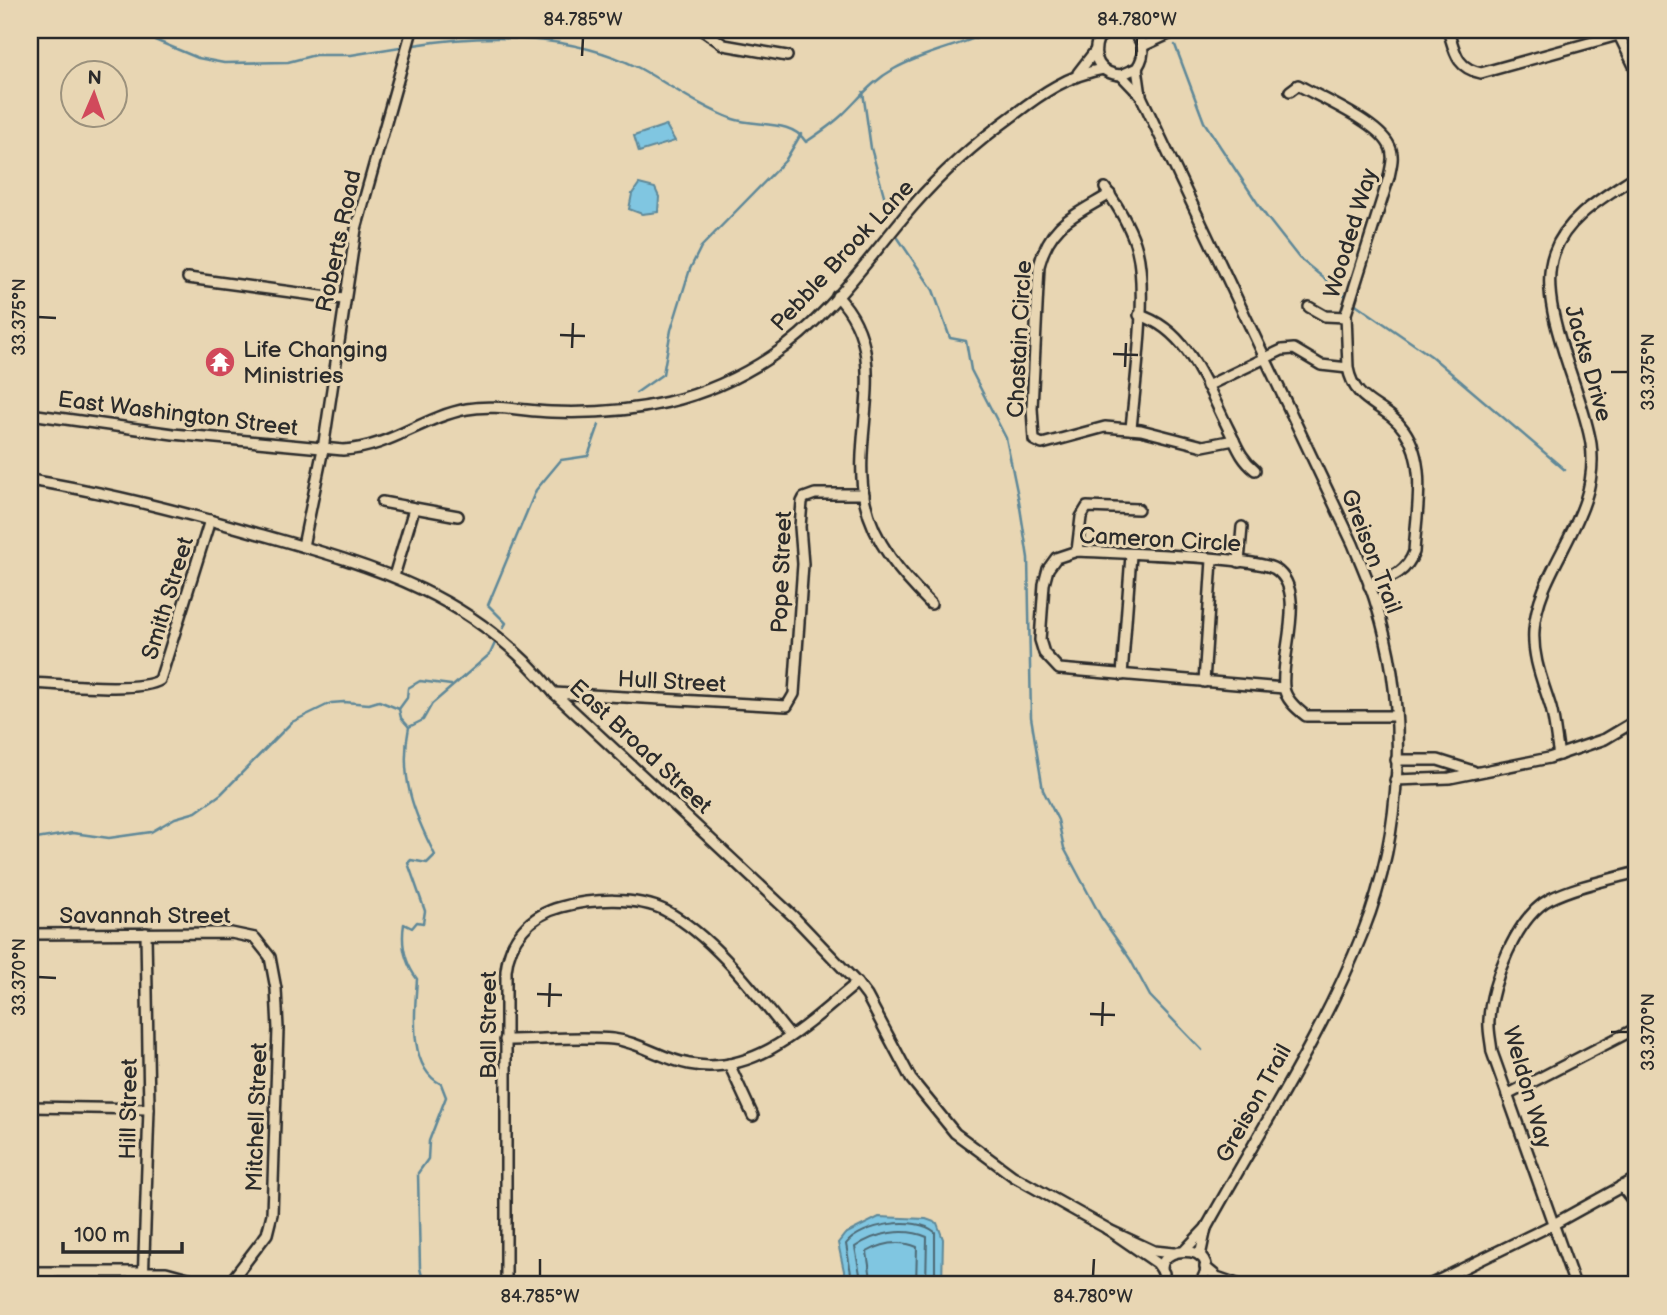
<svg xmlns="http://www.w3.org/2000/svg" width="1667" height="1315" font-family="'Balsamiq Sans',sans-serif">
	<style>
		.water { fill: #80c6e1; stroke: #5e8898; stroke-width: 2 }
		.lines { fill: none; stroke-linecap: round; stroke-linejoin: round }
		.shore { stroke: #4d6974; stroke-width: 2 }
		.stream { stroke: #5e8898; stroke-width: 2.5 }
		.minor-casing { stroke: #2b2b2b; stroke-width: 14 }
		.minor { stroke: #e8d6b3; stroke-width: 9 }
		.ticks { fill: none; stroke: #2b2b2b; stroke-width: 2.5 }
		.labels { text-anchor: middle; stroke-width: 6; stroke-linejoin: round; paint-order: stroke }
		.street-label { font-size: 23px; fill: #2b2b2b; stroke: #e8d6b3 }
		.poi-label { font-size: 23px; fill: #2b2b2b; stroke: #e8d6b3; text-anchor: start }
		.neatline { fill: none; stroke: #2b2b2b; stroke-width: 2.5 }
		.ticks-label { font-size: 18px; text-anchor: middle; fill: #2b2b2b }
	</style>
	<rect width="100%" height="100%" fill="#e8d6b3"/>
	<filter id="ink" filterUnits="userSpaceOnUse"><feTurbulence type="fractalNoise" baseFrequency=".0143" numOctaves="2"/><feDisplacementMap in="SourceGraphic" scale="14" xChannelSelector="R" yChannelSelector="G"/><feConvolveMatrix kernelMatrix="1 2 1 2 8 2 1 2 1" color-interpolation-filters="sRGB"/></filter>
	<g filter="url(#ink)">
		<g class="water">
			<polygon points="666,125 675,141 639,152 634,136"/>
			<polygon points="639,184 655,188 659,197 658,212 642,214 629,209 632,194"/>
			<polygon points="879,1217 926,1219 937,1223 943,1239 942,1285 847,1285 838,1243 845,1234"/>
		</g>
		<g class="lines">
			<g class="shore">
				<path d="M853 1285 846 1244C861 1224 916 1215 935 1232V1285"/>
				<path d="M862 1285 855 1247C875 1233 904 1227 927 1237L926 1285"/>
				<path d="M872 1285 867 1252C883 1243 900 1240 917 1247L916 1285"/>
			</g>
			<g class="stream">
				<polyline points="131,30 198,58 224,63 288,62 315,55 351,55 400,47"/>
				<path d="M414 45C488 33 572 34 639 68 670 85 700 107 733 119 756 127 792 119 806 142 818 134 830 126 841 116 859 99 872 81 894 69 926 51 962 46 994 30"/>
				<polyline points="1175,45 1204,122 1266,216 1299,258 1357,305 1431,356 1565,470"/>
				<polyline points="863,92 871,148 888,210"/>
				<polyline points="898,238 933,290 950,338 966,341 971,370 1006,438 1019,501 1028,558 1031,717 1043,790 1058,820 1064,848 1101,917 1130,959 1150,996 1202,1050"/>
				<polyline points="636,393 663,374 671,330 690,269 701,247 785,161 801,134"/>
				<polyline points="503,628 506,623 488,605 536,490 561,460 588,456 599,425"/>
				<polyline points="399,709 401,718 409,727"/>
				<polyline points="30,840 73,833 109,838 151,832 175,818 196,812 221,794 292,722 331,703 344,702 369,704 379,701 399,709 407,698 408,688 420,681 451,685"/>
				<path d="M424 1285 420 1268 418 1173 428 1159 429 1141 446 1097 441 1084C407 1067 415 1010 417 979 405 963 401 943 404 924L412 928 417 922 423 923 425 911 408 863 411 860 427 863 435 855C413 812 399 776 409 727L423 720 432 704 490 654 495 643"/>
			</g>
			<g class="minor-casing">
				<g id="minor">
					<polyline points="702,30 724,45 787,56"/>
					<path d="M1109 30 1098 39C1091 58 1100 74 1121 75L1137 68C1147 53 1144 40 1130 30"/>
					<path d="M1448 30C1455 52 1456 68 1481 73L1618 35"/>
					<polyline points="1617,31 1637,72"/>
					<polyline points="1143,46 1178,30"/>
					<path d="M1137 68 1141 96 1353 544C1361 564 1370 583 1376 604 1409 707 1403 832 1363 932 1323 1034 1259 1132 1206 1228L1185 1250"/>
					<polyline points="1078,73 1095,51"/>
					<polyline points="1121,75 1141,96"/>
					<path d="M1105 188C1117 205 1132 230 1137 250 1148 293 1135 382 1131 429"/>
					<path d="M1110 194C1074 216 1050 223 1039 266L1032 408 1034 440 1042 444 1105 427 1141 430 1203 446 1234 440"/>
					<polyline points="188,278 343,299"/>
					<path d="M837 296C894 355 850 431 865 502 874 543 902 575 931 604"/>
					<polyline points="1309,307 1325,316 1346,317"/>
					<path d="M1139 315C1189 330 1207 387 1229 430 1237 446 1241 459 1255 470"/>
					<path d="M1348 368C1355 405 1385 403 1404 430 1428 464 1416 513 1414 552 1406 574 1389 578 1369 586"/>
					<path d="M1207 386 1282 350 1294 349 1321 365 1348 368 1346 314 1389 177C1391 166 1395 155 1389 145 1377 122 1321 98 1298 85L1290 91"/>
					<path d="M30 414 173 434 343 450C389 448 423 417 467 409 494 404 524 411 551 412 634 415 703 402 772 356 829 318 869 257 913 206 943 171 978 141 1015 114 1042 93 1069 75 1103 69"/>
					<path d="M30 480C105 492 179 511 252 532 372 566 472 592 554 693L794 917 857 983 867 996 911 1079 955 1133 1013 1176 1106 1228 1157 1263 1164 1273"/>
					<polyline points="382,502 458,516"/>
					<polyline points="303,546 323,449 356,229 412,30"/>
					<polyline points="1077,551 1081,517 1087,507 1138,509"/>
					<polyline points="1239,562 1242,527"/>
					<polyline points="394,576 414,509"/>
					<polyline points="1122,675 1131,555"/>
					<polyline points="1204,682 1212,560"/>
					<path d="M30 683C58 684 140 693 160 680L210 520"/>
					<path d="M1284 688 1059 669 1044 653 1040 640 1044 584 1048 569 1056 558 1077 551C1112 553 1253 556 1275 569 1308 590 1280 655 1284 687 1285 699 1297 709 1306 716H1395"/>
					<polyline points="554,693 787,706 794,694 803,564 800,527 802,502 804,498 815,494 864,494"/>
					<polyline points="1630,725 1637,739"/>
					<path d="M1559 755C1556 740 1555 723 1551 708 1543 682 1532 658 1534 630 1538 566 1601 517 1591 444 1583 389 1535 306 1554 253 1567 216 1606 196 1637 175"/>
					<polyline points="1396,760 1438,760 1473,771"/>
					<polyline points="1395,780 1450,778 1549,758 1605,739 1637,720"/>
					<polyline points="30,934 231,933 255,938 270,957 276,989 278,1029 272,1214 267,1234 228,1285"/>
					<path d="M505 1040C540 1040 577 1036 613 1039 640 1042 662 1059 689 1064 757 1077 809 1022 857 983"/>
					<polyline points="729,1064 753,1116"/>
					<polyline points="1507,1095 1637,1028"/>
					<polyline points="30,1107 149,1109"/>
					<polyline points="1621,1186 1637,1206"/>
					<polyline points="1107,1229 1154,1251 1173,1253"/>
					<polyline points="1200,1256 1206,1228"/>
					<polyline points="1205,1267 1217,1277 1240,1285"/>
					<polyline points="30,1272 166,1272 214,1285"/>
					<polyline points="143,1285 149,1109 146,933"/>
					<path d="M506 1285V971C509 939 530 915 561 907 591 899 637 896 666 911 714 937 756 994 790 1036"/>
					<path d="M1170 1285C1134 1242 1234 1239 1198 1285"/>
					<polyline points="1202,1285 1215,1285"/>
					<polyline points="1429,1285 1552,1225 1637,1178"/>
					<path d="M1575 1285 1492 1052C1491 1041 1488 1030 1489 1020 1490 984 1517 916 1550 899 1576 886 1609 880 1637 872"/>
				</g>
			</g>
			<use href="#minor" class="minor"/>
		</g>
	</g>
	<path class="ticks" d="M582 56 583 38M1136 56 1137 38M38 317 56 318M560 335 585 336M572 348 573 323M1113 354 1138 355M1125 367 1126 343M1611 372H1628M38 977 56 978M537 994 562 995M549 1007 550 983M1090 1014 1115 1015M1102 1026 1103 1002M1611 1032H1628M540 1276V1259M1093 1276 1094 1259"/>
	<defs>
		<g id="temple-disc" transform="scale(1.575)"><circle r="9.5" fill="#d1495b" stroke="#e8d6b3"/><path d="M0-6L5-2H3V0L6.5 2.5H4V6H1.5V3h-3V6H-4V2.5H-6.5L-3 0V-2H-5Z" fill="#fff"/></g>
	</defs>
	<g fill-rule="evenodd">
		<use href="#temple-disc" x="220" y="362"/>
	</g>
	<g class="labels">
		<g class="street-label">
			<text transform="translate(1350 233) rotate(-73)" y="8">Wooded Way</text>
			<text transform="translate(338 241) rotate(-78)" y="8">Roberts Road</text>
			<text transform="translate(842 255) rotate(-47)" y="8">Pebble Brook Lane</text>
			<text transform="translate(1019 339) rotate(-87)" y="8">Chastain Circle</text>
			<text transform="translate(1589 363) rotate(74)" y="8">Jacks Drive</text>
			<text transform="translate(178 413) rotate(7)" y="8">East Washington Street</text>
			<text transform="translate(1160 539) rotate(3)" y="8">Cameron Circle</text>
			<text transform="translate(1372 551) rotate(69)" y="8">Greison Trail</text>
			<text transform="translate(781 572) rotate(-88)" y="8">Pope Street</text>
			<text transform="translate(167 598) rotate(-73)" y="8">Smith Street</text>
			<text transform="translate(672 681) rotate(3)" y="8">Hull Street</text>
			<text transform="translate(641 746) rotate(43)" y="8">East Broad Street</text>
			<text x="145" y="923">Savannah Street</text>
			<text transform="translate(488 1025) rotate(-90)" y="8">Ball Street</text>
			<text transform="translate(1528 1087) rotate(74)" y="8">Weldon Way</text>
			<text transform="translate(1253 1103) rotate(-61)" y="8">Greison Trail</text>
			<text transform="translate(128 1109) rotate(-89)" y="8">Hill Street</text>
			<text transform="translate(256 1117) rotate(-88)" y="8">Mitchell Street</text>
		</g>
		<g class="poi-label">
			<text x="243" y="357">Life Changing<tspan x="243" dy="26">Ministries</tspan></text>
		</g>
	</g>
	<rect width="1667" height="1315" fill="none" stroke="#e8d6b3" stroke-width="77"/>
	<g transform="translate(94 94) rotate(2)"><circle r="33" fill="#e8d6b3" stroke="#9c927d" stroke-width="2"/>
	<path d="M0-5L12 26L0 18L-12 26Z" fill="#d1495b"/>
	<text y="-10" font-size="19" font-weight="bold" text-anchor="middle" fill="#2b2b2b">N</text>
	</g>
	<path d="M63 1242v10h119v-10" fill="none" stroke="#2b2b2b" stroke-width="3.5"/>
	<text x="74" y="1242" font-size="21" fill="#2b2b2b" stroke="#e8d6b3" stroke-width="5" paint-order="stroke">100 m</text>
	<rect x="38" y="38" width="1590" height="1238" class="neatline"/>
	<g class="ticks-label">
		<text x="583" y="25">84.785°W</text>
		<text x="1137" y="25">84.780°W</text>
		<text transform="translate(19 317) rotate(-90)" y="6">33.375°N</text>
		<text transform="translate(1648 372) rotate(-90)" y="6">33.375°N</text>
		<text transform="translate(19 977) rotate(-90)" y="6">33.370°N</text>
		<text transform="translate(1648 1032) rotate(-90)" y="6">33.370°N</text>
		<text x="540" y="1302">84.785°W</text>
		<text x="1093" y="1302">84.780°W</text>
	</g>
</svg>
